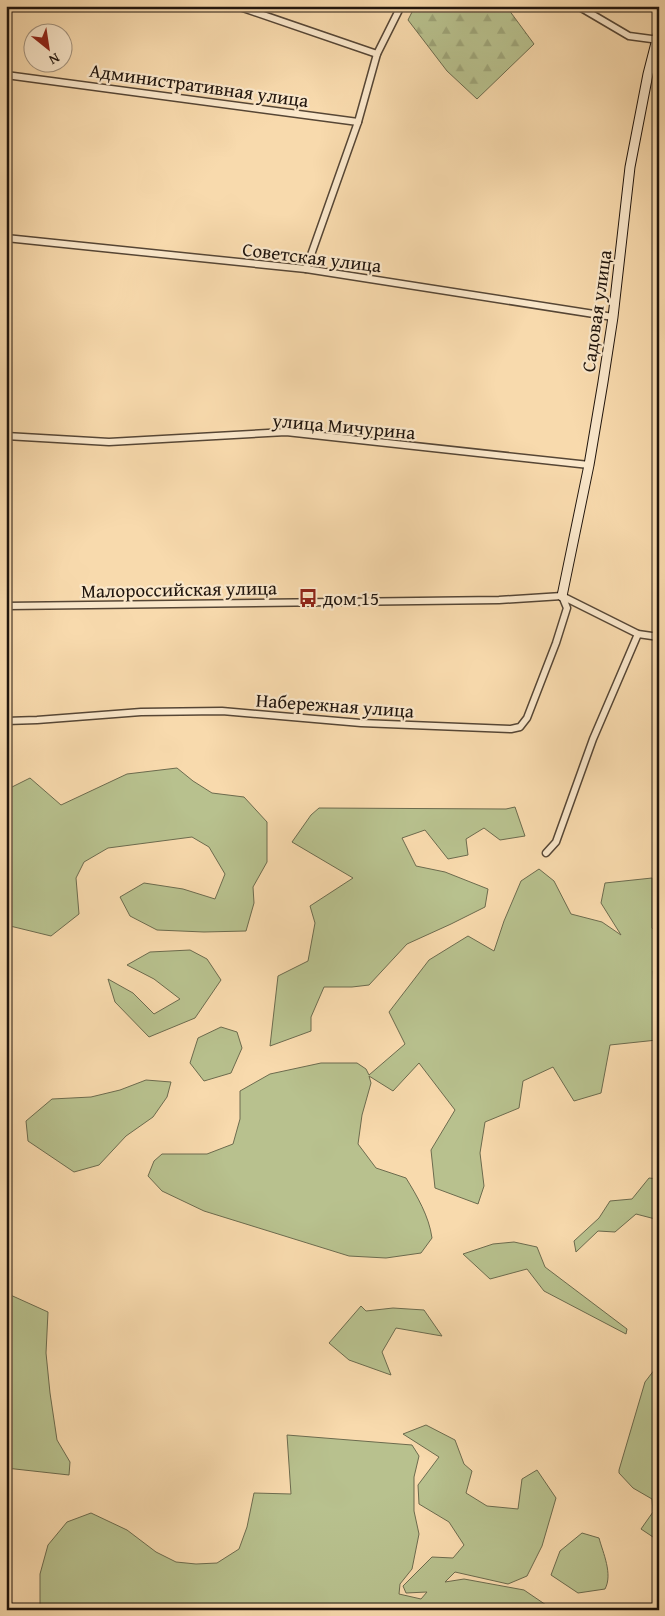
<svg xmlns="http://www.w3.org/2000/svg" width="665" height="1616" font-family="'Gentium Book Plus',serif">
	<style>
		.green { fill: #b8c18e; stroke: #6c6b4e }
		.forest { fill: url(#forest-firs); stroke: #6c6b4e }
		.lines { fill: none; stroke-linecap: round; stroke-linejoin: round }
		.street-casing { stroke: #564635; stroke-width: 9 }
		.secondary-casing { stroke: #20150d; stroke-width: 11 }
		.street { stroke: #fae7ca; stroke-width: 6 }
		.secondary { stroke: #fae7ca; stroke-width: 9 }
		.labels { text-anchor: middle; stroke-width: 4.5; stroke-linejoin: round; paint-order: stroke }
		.street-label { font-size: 19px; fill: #20150d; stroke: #fae7ca }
		.poi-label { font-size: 19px; fill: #20150d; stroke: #fae7ca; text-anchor: start }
	</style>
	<defs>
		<pattern id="forest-firs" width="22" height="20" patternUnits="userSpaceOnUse" patternTransform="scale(1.25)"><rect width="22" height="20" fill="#b8c18e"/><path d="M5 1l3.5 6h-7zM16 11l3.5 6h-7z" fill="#9ea579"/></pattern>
	</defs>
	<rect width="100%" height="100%" fill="#f8daad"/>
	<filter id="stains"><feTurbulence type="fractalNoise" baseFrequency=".004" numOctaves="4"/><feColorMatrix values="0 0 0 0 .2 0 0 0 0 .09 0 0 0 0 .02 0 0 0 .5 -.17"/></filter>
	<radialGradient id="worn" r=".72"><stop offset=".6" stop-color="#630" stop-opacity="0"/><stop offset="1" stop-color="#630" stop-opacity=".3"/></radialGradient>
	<g class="green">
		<polygon points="177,768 193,781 212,793 244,797 267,822 267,862 253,887 254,903 246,931 204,932 157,930 130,916 120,897 144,883 183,889 215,899 225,874 209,847 192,837 108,848 84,862 76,878 79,914 51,936 6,925 6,790 30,778 61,805 127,774"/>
		<polygon points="515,807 525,836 500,840 484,828 466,839 468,855 448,859 425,830 402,838 416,866 445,872 488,889 485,907 451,924 407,944 369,985 352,987 324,987 311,1017 311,1031 270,1046 278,976 308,961 315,923 310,906 353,878 292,842 311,815 319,808 506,809"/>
		<path d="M539 869 554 881 571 914 602 922 621 935 601 903 605 883 652 878V928L659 934V963L653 971 657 1040 610 1045 601 1093 574 1101 553 1067 523 1081 519 1108 485 1122 480 1153 484 1186 478 1204 435 1188 431 1150 455 1110 419 1063 393 1091 369 1076 371 1083 362 1115 358 1144 376 1168 406 1178C417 1196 429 1216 432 1238L421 1253 386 1258 349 1256 204 1211 162 1191 148 1176 154 1161 162 1154H207L233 1144 240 1119V1091L270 1074 321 1063H357L366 1069 369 1075 405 1044 389 1012 429 960 468 936 494 951 504 921 521 881Z"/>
		<polygon points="190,950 207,959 221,980 195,1018 149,1037 115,1002 108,979 133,993 154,1014 180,999 154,979 127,965 150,952"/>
		<polygon points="221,1027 237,1032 242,1048 231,1073 204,1081 190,1063 198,1038"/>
		<polygon points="146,1080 171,1082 167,1097 153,1117 126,1136 99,1165 74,1172 28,1141 26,1121 52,1099 91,1097 120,1090"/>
		<polygon points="649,1178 659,1179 659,1220 636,1214 615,1232 598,1231 576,1252 574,1241 599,1218 610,1201 632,1199"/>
		<polygon points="514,1242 537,1247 545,1267 627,1329 626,1334 544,1291 527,1269 490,1279 463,1254 493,1244"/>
		<polygon points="6,1293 48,1312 46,1353 50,1393 57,1440 70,1462 69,1475 6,1468"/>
		<polygon points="361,1306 366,1311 393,1308 424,1310 442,1336 396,1328 382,1352 391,1375 349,1360 329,1343"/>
		<path d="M659 1328V1541L641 1529 653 1512 652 1499 633 1488 619 1473V1470L645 1382 655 1369C653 1355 652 1341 659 1328Z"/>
		<polygon points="426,1425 455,1440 464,1464 472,1471 466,1493 487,1506 518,1509 522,1479 537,1470 556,1498 542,1546 527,1576 508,1584 455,1572 445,1582 464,1579 524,1590 549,1607 581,1606 590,1610 40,1610 40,1574 48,1545 67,1522 91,1513 127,1530 156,1552 176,1562 196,1564 217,1563 239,1549 247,1527 254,1493 291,1494 287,1435 412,1445 419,1456 414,1477 414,1511 419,1534 412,1569 400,1584 399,1594 421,1599 427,1592 406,1593 403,1586 432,1557 453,1558 464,1545 449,1522 419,1504 418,1485 439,1457 403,1434"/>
		<path d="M582 1533 599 1538C603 1553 613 1574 605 1589L578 1593 551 1575 560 1551Z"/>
	</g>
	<polygon class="forest" points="415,6 506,6 534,44 477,99 447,71 408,20"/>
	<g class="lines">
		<g class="street-casing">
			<g id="street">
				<polyline points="237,6 377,54"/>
				<polyline points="578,6 629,36 659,40"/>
				<polyline points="6,75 358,122"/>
				<polyline points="6,238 306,269 613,317"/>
				<polyline points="306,269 358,122 377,54 401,6"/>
				<polyline points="6,436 109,442 286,432 589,465"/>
				<polyline points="562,596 638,634 659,637"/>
				<polyline points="6,606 499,600 562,596"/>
				<polyline points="6,721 37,720 141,712 222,711 361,723 511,729 520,727 527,718 556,643 567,608 562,596"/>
				<polyline points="546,853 556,842 593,739 638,634"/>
			</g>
		</g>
		<g class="secondary-casing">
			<polyline id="secondary" points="562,596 589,465 603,382 613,317 630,167 648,74 659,31"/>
		</g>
		<use href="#street" class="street"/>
		<use href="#secondary" class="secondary"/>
	</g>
	<defs>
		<g id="bus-bare" transform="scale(1.5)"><path d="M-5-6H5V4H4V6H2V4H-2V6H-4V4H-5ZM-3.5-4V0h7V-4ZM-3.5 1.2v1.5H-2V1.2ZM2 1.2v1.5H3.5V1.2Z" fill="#8f2418" stroke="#fae7ca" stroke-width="2.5" paint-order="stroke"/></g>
	</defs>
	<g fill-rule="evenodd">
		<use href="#bus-bare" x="308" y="598"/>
	</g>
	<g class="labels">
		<g class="street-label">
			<text transform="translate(199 85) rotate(8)" y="7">Административная улица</text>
			<text transform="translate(312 257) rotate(7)" y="7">Советская улица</text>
			<text transform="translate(596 311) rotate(-82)" y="7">Садовая улица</text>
			<text transform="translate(344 426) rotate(5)" y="7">улица Мичурина</text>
			<text transform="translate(179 589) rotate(-1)" y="7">Малороссийская улица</text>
			<text transform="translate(335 705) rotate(4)" y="7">Набережная улица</text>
		</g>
		<g class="poi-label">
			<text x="323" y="605">дом 15</text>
		</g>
	</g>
	<rect width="665" height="1616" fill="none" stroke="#f8daad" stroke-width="25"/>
	<rect x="8" y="8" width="650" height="1601" fill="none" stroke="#20150d" stroke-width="2.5"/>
	<rect x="12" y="12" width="640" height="1591" fill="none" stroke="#20150d"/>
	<g transform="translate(48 48) rotate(150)"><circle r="24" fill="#fae7ca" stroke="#a3937e"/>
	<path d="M0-4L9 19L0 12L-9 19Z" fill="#8f2418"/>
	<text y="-8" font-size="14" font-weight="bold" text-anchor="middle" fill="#20150d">N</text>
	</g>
	<rect width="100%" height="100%" filter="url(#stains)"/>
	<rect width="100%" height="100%" fill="url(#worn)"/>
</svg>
